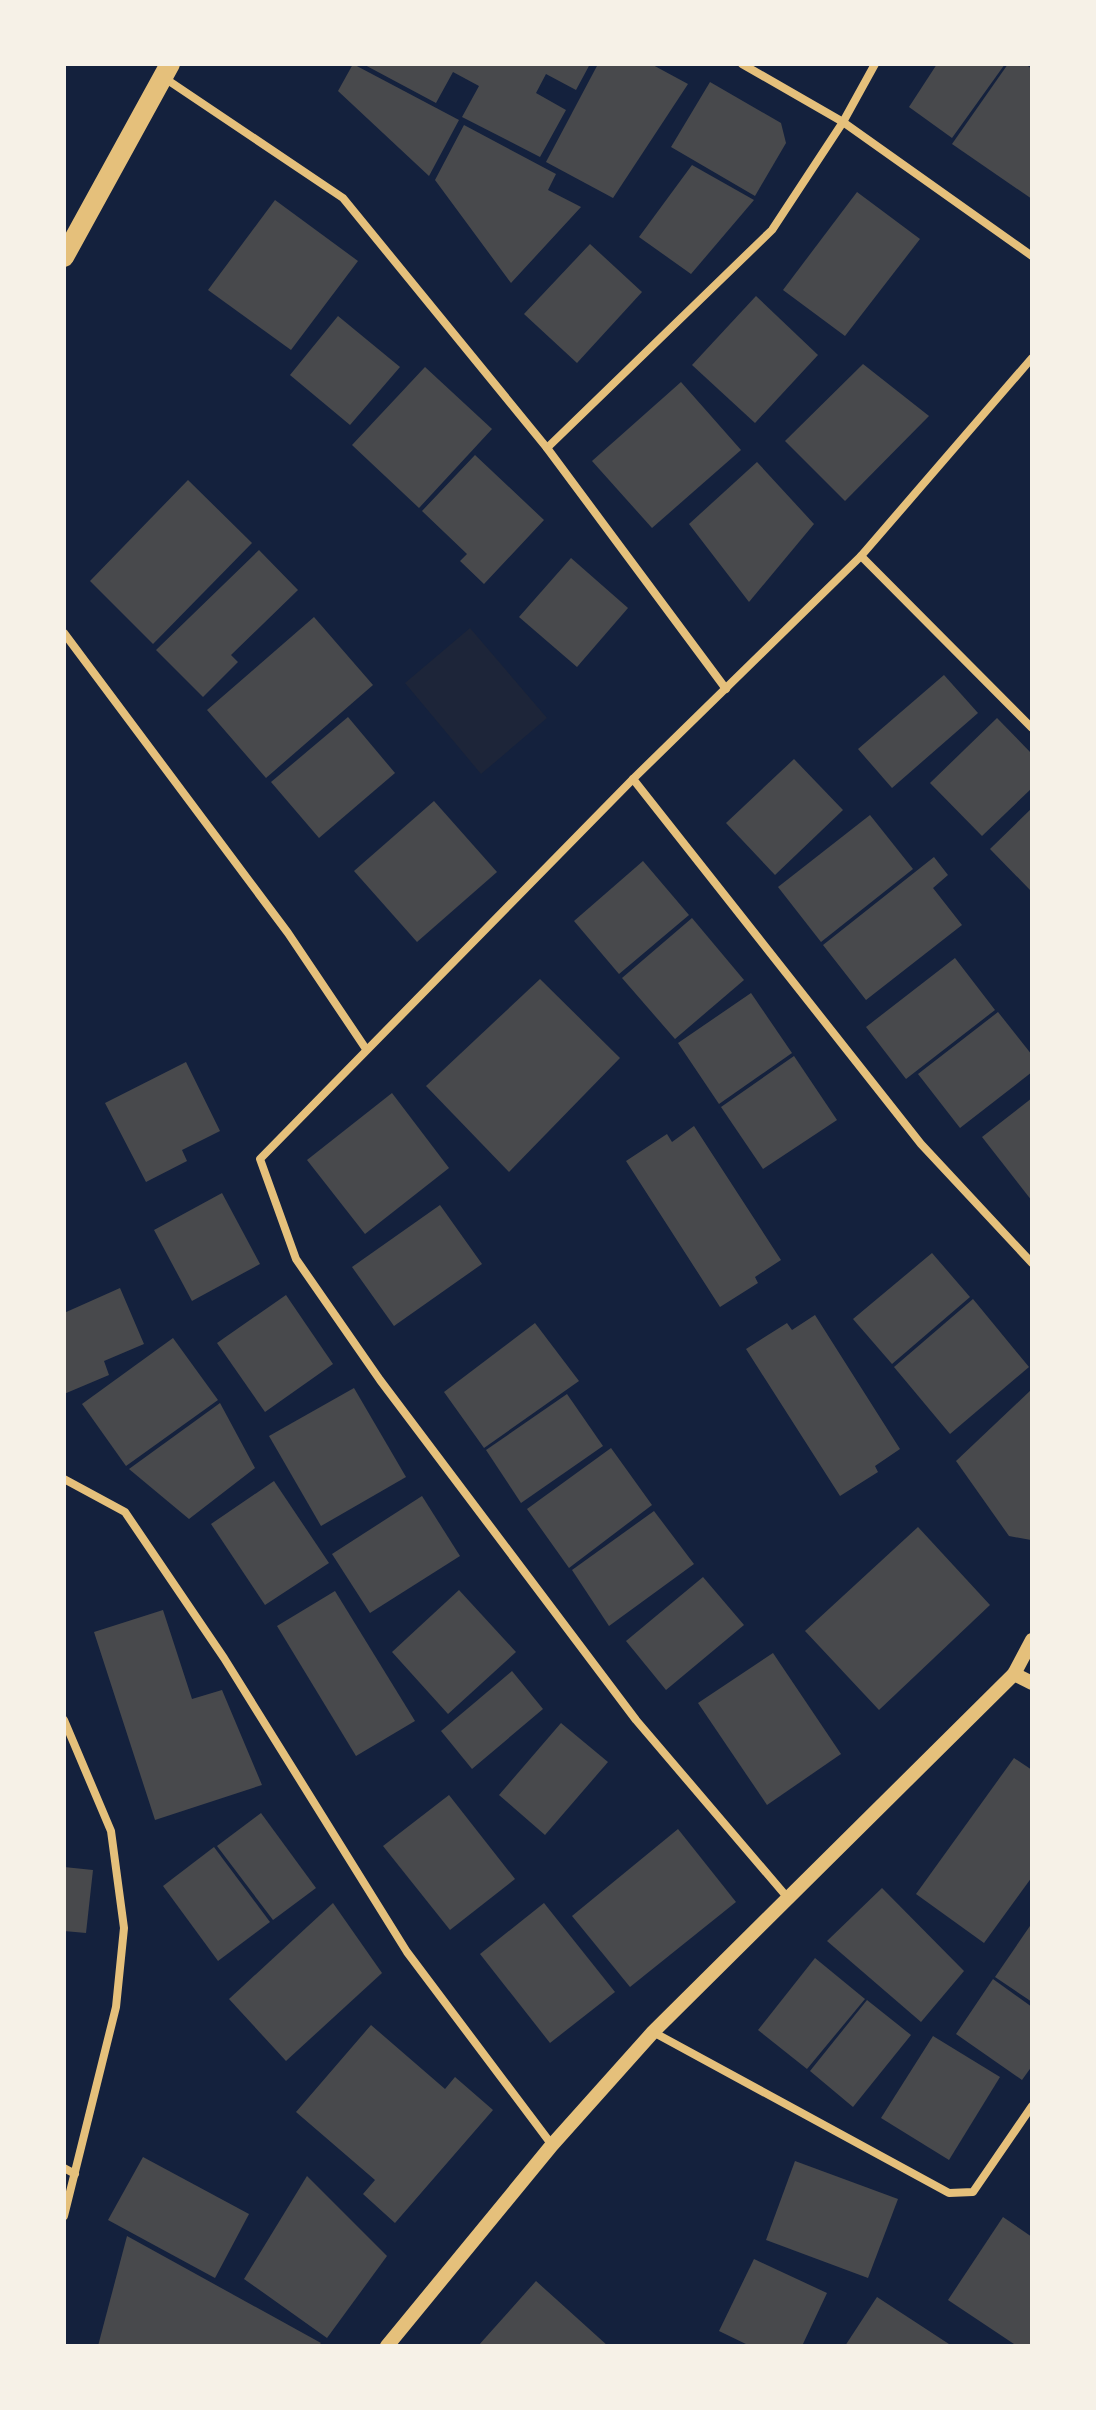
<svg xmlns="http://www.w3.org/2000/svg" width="1096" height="2410" font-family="Quicksand,sans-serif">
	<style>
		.green { fill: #1d2539 }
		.building { fill: #48494c }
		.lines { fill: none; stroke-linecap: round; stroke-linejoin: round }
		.minor { stroke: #e5c07b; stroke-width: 8 }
		.tertiary { stroke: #e5c07b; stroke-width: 14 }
		.primary { stroke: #e5c07b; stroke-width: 20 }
	</style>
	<rect width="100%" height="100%" fill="#14213d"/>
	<polygon class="green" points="470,628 547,718 481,774 405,683"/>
	<g class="building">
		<polygon points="353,64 459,120 429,176 338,91"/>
		<polygon points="363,64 590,64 576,90 546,74 536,93 566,110 540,157 462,117 479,86 453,72 436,103"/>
		<polygon points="598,64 651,64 688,84 613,198 546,162"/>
		<polygon points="937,64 1005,64 952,138 909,107"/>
		<polygon points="1008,64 1025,64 1032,69 1032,199 952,144"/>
		<polygon points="710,82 781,123 786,143 755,196 671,147"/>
		<polygon points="464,125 556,174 548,190 581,207 511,283 435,180"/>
		<polygon points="692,165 754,200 691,274 639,237"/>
		<polygon points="857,192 920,239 845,336 783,290"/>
		<polygon points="275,200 358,261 291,350 208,290"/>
		<polygon points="590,244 642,292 577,363 524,314"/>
		<polygon points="756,296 818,355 755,423 692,365"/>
		<polygon points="338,316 400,367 350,425 290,375"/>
		<polygon points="863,364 929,416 845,501 785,441"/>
		<polygon points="425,367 492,429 419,508 352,445"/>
		<polygon points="681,382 741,450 652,528 592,461"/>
		<polygon points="475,455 544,520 484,584 460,561 467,554 422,511"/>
		<polygon points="757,462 814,524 749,602 689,524"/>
		<polygon points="188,480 252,543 153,644 90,581"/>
		<polygon points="259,550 298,590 231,655 238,662 203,697 156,650"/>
		<polygon points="571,558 628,608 577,667 519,617"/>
		<polygon points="314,617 373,685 266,778 207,710"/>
		<polygon points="944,675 978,713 892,788 858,749"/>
		<polygon points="348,717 395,773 319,838 271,782"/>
		<polygon points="997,718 1032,754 1032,788 982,836 930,783"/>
		<polygon points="794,759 843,810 775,875 726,823"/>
		<polygon points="434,801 497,872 417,942 354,871"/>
		<polygon points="1032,808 1032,892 990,849"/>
		<polygon points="870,815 913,869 821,942 778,887"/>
		<polygon points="934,857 948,875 933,888 962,925 866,1000 823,945"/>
		<polygon points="643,861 689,915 619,974 574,921"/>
		<polygon points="692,918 744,980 675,1039 622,978"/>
		<polygon points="955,958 995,1010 906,1079 866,1027"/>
		<polygon points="540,979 620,1058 509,1172 426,1086"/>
		<polygon points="751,993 792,1053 719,1104 678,1043"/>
		<polygon points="998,1012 1032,1055 1032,1072 960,1128 918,1074"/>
		<polygon points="794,1056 837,1120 763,1169 721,1107"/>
		<polygon points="186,1062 220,1131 182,1150 187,1161 146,1182 105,1103"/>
		<polygon points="392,1093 449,1168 365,1234 307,1160"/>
		<polygon points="1032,1098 1032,1201 982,1137"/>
		<polygon points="694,1126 781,1260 755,1277 758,1283 720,1307 626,1161 667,1134 672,1142"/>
		<polygon points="222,1193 260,1264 192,1301 154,1230"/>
		<polygon points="440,1205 482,1264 394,1326 352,1267"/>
		<polygon points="932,1253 970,1297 892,1364 853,1319"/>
		<polygon points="120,1288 144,1344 104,1361 109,1375 64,1394 64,1313"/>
		<polygon points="286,1295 333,1364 265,1412 217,1343"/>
		<polygon points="973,1299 1029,1367 950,1434 894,1367"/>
		<polygon points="815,1315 900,1449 875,1466 878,1472 840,1496 746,1349 787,1323 792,1330"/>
		<polygon points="535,1323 579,1381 484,1448 444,1392"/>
		<polygon points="173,1338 218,1400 126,1466 82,1404"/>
		<polygon points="354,1388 406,1477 321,1526 269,1436"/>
		<polygon points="1032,1389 1032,1538 1031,1540 1009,1536 956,1461"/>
		<polygon points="567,1394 603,1446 521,1503 486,1450"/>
		<polygon points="220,1403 255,1468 189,1519 129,1469"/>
		<polygon points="611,1448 652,1505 569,1568 527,1509"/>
		<polygon points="274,1481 329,1563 265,1605 211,1524"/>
		<polygon points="422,1496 460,1556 370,1613 332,1554"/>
		<polygon points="654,1511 694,1564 609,1626 572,1570"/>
		<polygon points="918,1527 990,1605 879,1710 805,1631"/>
		<polygon points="703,1577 744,1625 666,1690 626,1641"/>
		<polygon points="459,1590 516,1652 448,1714 392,1652"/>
		<polygon points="335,1591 415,1721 356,1756 277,1626"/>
		<polygon points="163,1610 192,1699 222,1690 262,1785 155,1820 94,1632"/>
		<polygon points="773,1653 841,1754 767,1805 698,1703"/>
		<polygon points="512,1671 543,1709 472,1769 441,1731"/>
		<polygon points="561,1723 608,1762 545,1835 499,1795"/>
		<polygon points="1014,1758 1032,1770 1032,1877 984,1943 916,1894"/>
		<polygon points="449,1795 515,1879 450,1930 383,1846"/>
		<polygon points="261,1813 316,1888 273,1920 217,1846"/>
		<polygon points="678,1829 736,1902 630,1987 572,1916"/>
		<polygon points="214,1847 270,1922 218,1961 163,1886"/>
		<polygon points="64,1867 93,1870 86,1933 64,1931"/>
		<polygon points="882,1888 964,1971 921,2022 827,1941"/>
		<polygon points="333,1903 382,1973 286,2061 229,1999"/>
		<polygon points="544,1903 615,1992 550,2043 480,1954"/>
		<polygon points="1032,1923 1032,2002 995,1977"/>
		<polygon points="815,1958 865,1999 807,2069 758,2030"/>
		<polygon points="993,1979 1032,2007 1032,2066 1022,2080 956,2034"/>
		<polygon points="867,2000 911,2035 853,2107 810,2071"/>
		<polygon points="371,2025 445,2089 455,2077 493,2110 395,2223 363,2194 375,2180 296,2112"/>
		<polygon points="933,2036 1000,2077 949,2160 881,2118"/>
		<polygon points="143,2157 249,2214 215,2278 108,2220"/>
		<polygon points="795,2161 898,2199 868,2278 766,2240"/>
		<polygon points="307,2176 387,2256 327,2338 244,2279"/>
		<polygon points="1003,2217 1032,2237 1032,2346 1017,2346 948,2300"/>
		<polygon points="127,2236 321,2343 318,2346 98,2346"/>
		<polygon points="754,2259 827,2293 802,2346 750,2346 719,2331"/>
		<polygon points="536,2281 608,2346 478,2346"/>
		<polygon points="877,2297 952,2346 845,2346"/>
	</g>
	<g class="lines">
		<g class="minor">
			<polyline points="742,64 843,122 1032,256"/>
			<polyline points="163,77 343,198 547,448 726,689"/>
			<polyline points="547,448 772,230 843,122 875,64"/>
			<polyline points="861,556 1032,728"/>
			<polyline points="64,633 288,933 366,1049"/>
			<polyline points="633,779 921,1144 1032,1263"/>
			<polyline points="64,1479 125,1512 224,1658 407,1952 552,2145"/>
			<polyline points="64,1720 111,1831 124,1928 116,2007 64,2216"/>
			<polyline points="787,1897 636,1720 380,1380 296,1259 260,1159 633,779 861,556 1032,358"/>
			<polyline points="653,2032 949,2193 973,2192 1032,2106"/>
			<polyline points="64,2168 75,2174"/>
		</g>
		<g class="tertiary">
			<polyline points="1014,1674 1032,1683"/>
			<polyline points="387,2346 552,2145 653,2032 1014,1674 1032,1640"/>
		</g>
		<polyline class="primary" points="64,257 170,64"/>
	</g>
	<rect width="1096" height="2410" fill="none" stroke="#f6f1e7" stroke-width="132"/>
</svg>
